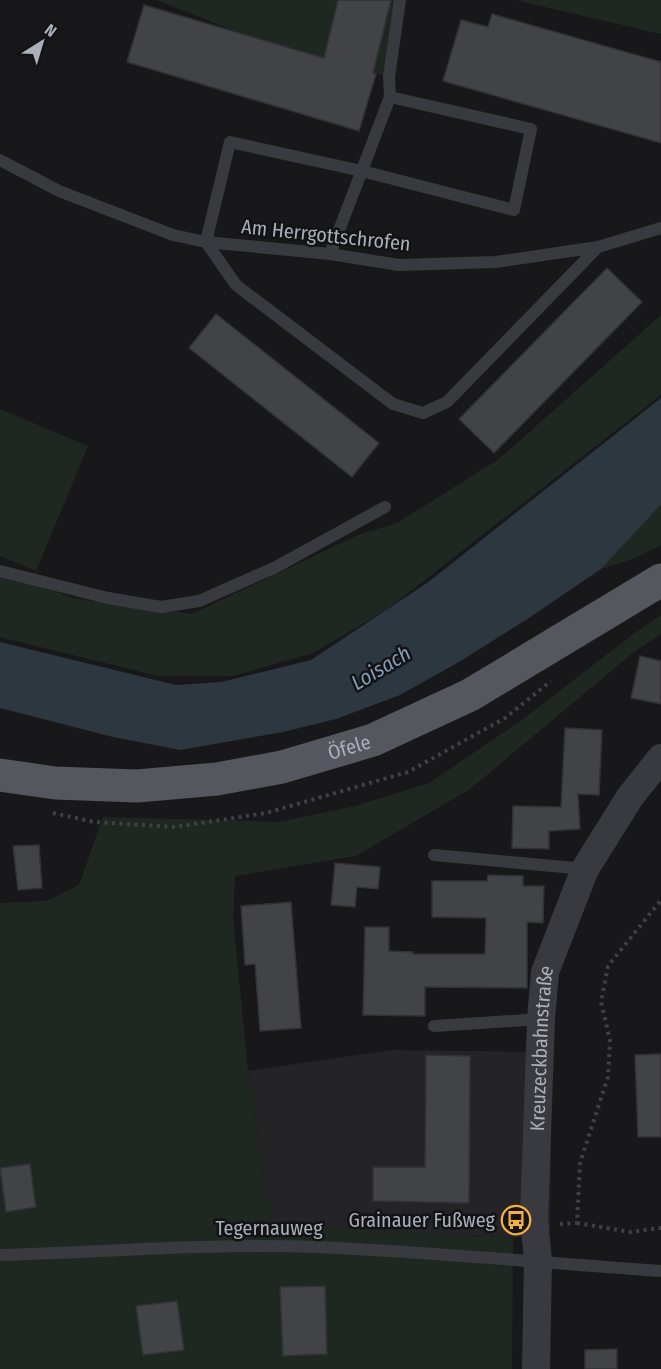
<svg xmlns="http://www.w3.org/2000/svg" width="661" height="1369" font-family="'Fira Sans Condensed',sans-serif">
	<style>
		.built { fill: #242427 }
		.green { fill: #1f2820 }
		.water { fill: #2d373f }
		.building { fill: #424347; stroke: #323236; stroke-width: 1.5 }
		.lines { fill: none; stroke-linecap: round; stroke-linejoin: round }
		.path { stroke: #3f4146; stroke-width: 4; stroke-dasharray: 3 4.5; stroke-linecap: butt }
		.service { stroke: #393a3f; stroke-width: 12 }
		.tertiary { stroke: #393a3f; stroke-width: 28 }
		.primary { stroke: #55575e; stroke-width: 33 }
		.labels { text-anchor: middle; stroke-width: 5; stroke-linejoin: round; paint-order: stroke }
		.street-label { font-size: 20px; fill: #aaafba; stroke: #131315 }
		.poi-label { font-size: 20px; fill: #aaafba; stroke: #131315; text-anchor: end }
		.water-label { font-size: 21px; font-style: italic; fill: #809eb6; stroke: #131315 }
	</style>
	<rect width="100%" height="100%" fill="#18181a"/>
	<polygon class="built" points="391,1050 552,1052 550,1232 513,1238 271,1224 248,1071"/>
	<g class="green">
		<polygon points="157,0 400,0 389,77 232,30"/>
		<polygon points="515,0 661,0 661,34"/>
		<polygon points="661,315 661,395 388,609 313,653 233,676 158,676 0,637 0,571 73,598 192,614 358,535 397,523 499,459"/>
		<polygon points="0,409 88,446 36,571 0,556"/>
		<polygon points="661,504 661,545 633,559 601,569"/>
		<polygon points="661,615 661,634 634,652 470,789 356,856 235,876 233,918 248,1071 271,1224 513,1238 512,1369 0,1369 0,903 47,901 79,885 103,817 279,822 355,806 429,783 522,720 632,635"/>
	</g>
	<polygon class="water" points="661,398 661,504 653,513 601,569 529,618 459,662 400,695 336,719 283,732 180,750 113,737 0,708 0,642 176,685 221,682 311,660 427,583"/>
	<g class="building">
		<polygon points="338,0 391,0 373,73 376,74 359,131 127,62 144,5 324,58"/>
		<polygon points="492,14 661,62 661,143 443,81 461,20 488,27"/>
		<polygon points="607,268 642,302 494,453 459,419"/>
		<polygon points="216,314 379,443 352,477 189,348"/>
		<polygon points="640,656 661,661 661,704 631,698"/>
		<polygon points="565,728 602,730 599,795 578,794 580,829 549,831 549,849 512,848 513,806 561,807"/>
		<polygon points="39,845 42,888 18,890 13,846"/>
		<polygon points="335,863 380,867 378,889 357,887 355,907 331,905"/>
		<polygon points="488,875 523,876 523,886 544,886 543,923 527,922 527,988 425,987 425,1016 363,1015 365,927 389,927 389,951 413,952 413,954 485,954 486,918 432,917 432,881 487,881"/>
		<polygon points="291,902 301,1028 260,1031 255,964 245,965 241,906"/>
		<polygon points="661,1054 661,1137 638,1137 635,1055"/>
		<polygon points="426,1055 470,1056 469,1203 373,1201 373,1167 425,1167"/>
		<polygon points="30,1164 36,1207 6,1212 0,1168"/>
		<polygon points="325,1286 327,1354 283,1356 280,1287"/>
		<polygon points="177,1301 184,1350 143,1355 136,1306"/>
		<polygon points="617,1349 617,1369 585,1369 585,1350"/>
	</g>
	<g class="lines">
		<g class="path">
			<polyline points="53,813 94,822 175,827 266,813 408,772 505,718 551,681"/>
			<polyline points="577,1223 630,1232 661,1228"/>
			<polyline points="560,1224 577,1223 580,1163 608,1077 610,1040 601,1002 608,966 661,900"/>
		</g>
		<g class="service">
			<polyline points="390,97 531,129 514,210 362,171 230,142 206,242 236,285 393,404 423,413 447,402 598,247"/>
			<polyline points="0,160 59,191 173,235 206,242 330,254 399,265 496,262 598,247 661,228"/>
			<polyline points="330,254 390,97 389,77 400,0"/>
			<polyline points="0,571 108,598 161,607 199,601 274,568 385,507"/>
			<polyline points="434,855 585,869"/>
			<polyline points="434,1026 541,1019"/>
			<path d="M0 1255C105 1252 212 1243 317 1247 432 1252 546 1263 661 1271"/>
		</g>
		<path class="tertiary" id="s1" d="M536 1369 538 1260 534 1219 541 1019 545 972 585 869 630 797 661 758"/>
		<path class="primary" id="s2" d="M0 775 55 783 137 786 217 779 282 767 373 740 470 695 661 580"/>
	</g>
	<defs>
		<g id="bus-ring" transform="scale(1.5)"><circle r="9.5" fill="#131315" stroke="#f8b232" stroke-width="1.5"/><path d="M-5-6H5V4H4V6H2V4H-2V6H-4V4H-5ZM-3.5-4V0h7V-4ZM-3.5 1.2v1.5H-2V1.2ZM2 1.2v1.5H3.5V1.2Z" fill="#f8b232"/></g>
	</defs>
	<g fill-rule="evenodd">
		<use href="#bus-ring" x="516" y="1220"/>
	</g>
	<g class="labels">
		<g class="street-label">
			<text transform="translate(326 235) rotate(6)" y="7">Am Herrgottschrofen</text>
			<text dy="7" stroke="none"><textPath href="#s2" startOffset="354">Öfele</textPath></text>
			<text dy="7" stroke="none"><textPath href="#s1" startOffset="321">Kreuzeckbahnstraße</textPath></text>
			<text x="269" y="1235">Tegernauweg</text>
		</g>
		<g class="poi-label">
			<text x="495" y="1227">Grainauer Fußweg</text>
		</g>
		<g class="water-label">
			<text transform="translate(381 668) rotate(-31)" y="7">Loisach</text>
		</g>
	</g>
	<g transform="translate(42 42) rotate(37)" stroke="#131315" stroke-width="4.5" paint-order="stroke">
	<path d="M0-4.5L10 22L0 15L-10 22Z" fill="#aaafba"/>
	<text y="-9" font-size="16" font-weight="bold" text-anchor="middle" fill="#aaafba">N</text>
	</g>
</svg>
